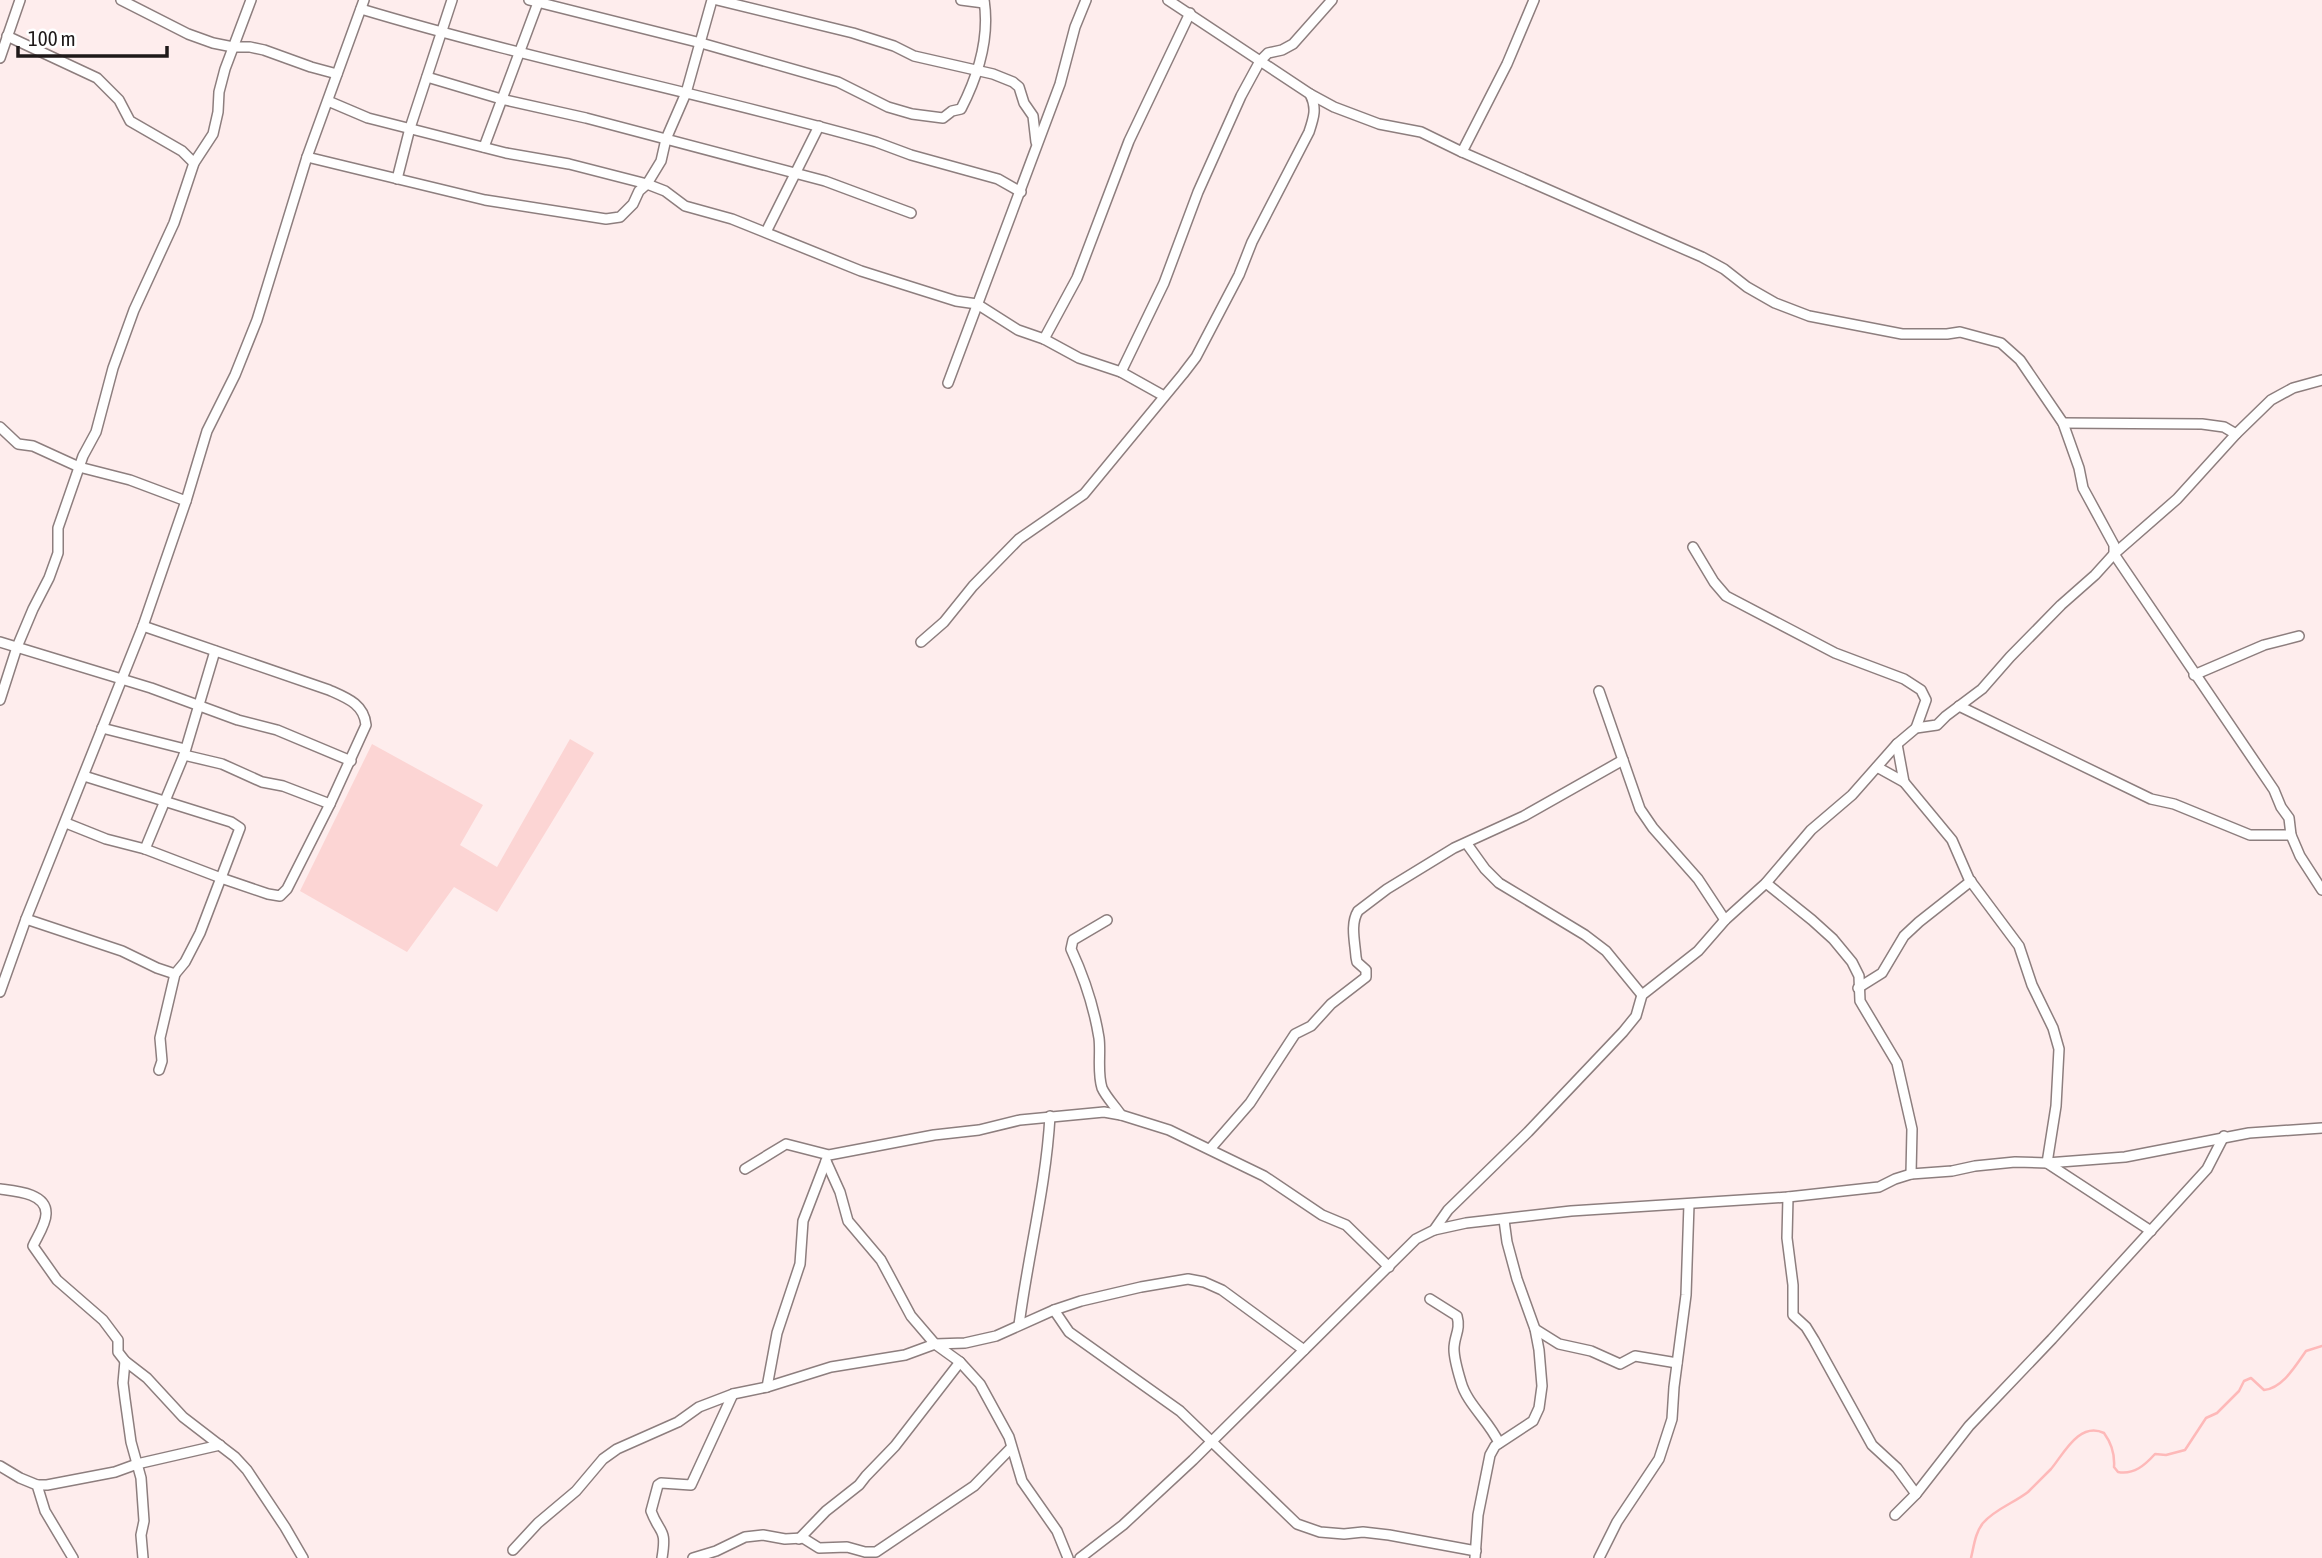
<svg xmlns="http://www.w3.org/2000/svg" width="2322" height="1558" font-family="'Asap Condensed',sans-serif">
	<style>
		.green { fill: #fcd5d4 }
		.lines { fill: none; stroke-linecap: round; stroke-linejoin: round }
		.stream { stroke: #feb9b9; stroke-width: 2.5 }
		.street-casing { stroke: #8d7e7e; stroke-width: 12 }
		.street { stroke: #fff; stroke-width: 9 }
	</style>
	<rect width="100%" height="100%" fill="#feeded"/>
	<polygon class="green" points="570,739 594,753 497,912 454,887 407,952 300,891 372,744 483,805 460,845 497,867"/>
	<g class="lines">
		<path class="stream" d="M1971 1558C1974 1546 1975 1533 1983 1523 1995 1509 2014 1503 2028 1492 2035 1485 2043 1477 2051 1469 2063 1455 2079 1421 2104 1433 2112 1444 2115 1454 2114 1467L2118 1472C2134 1475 2145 1465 2155 1454L2166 1455 2185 1450 2206 1418 2217 1413 2239 1391 2244 1381 2251 1378 2264 1390C2283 1388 2296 1365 2306 1351L2322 1346"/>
		<g class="street-casing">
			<g id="street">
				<polyline points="121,0 188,34 213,43 233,47 250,47 264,50 311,67 337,74"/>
				<path d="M529 0 701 43 838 82 888 107 912 114 943 118 952 111 961 109C978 76 990 38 984 0"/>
				<polyline points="717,0 853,33 894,46 914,56 993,74 1013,82 1019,87 1024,103 1033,116 1036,142"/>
				<polyline points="961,0 984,3"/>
				<polyline points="1168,0 1310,94 1334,107 1379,124 1421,132 1462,152 1702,257 1724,269 1747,287 1775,303 1809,316 1902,334 1947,334 1960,332 2001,343 2020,360 2063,423 2079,468 2083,488 2114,545 2114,554 2274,790 2281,807 2289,818 2291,835 2300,856 2322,890"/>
				<path d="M361 9C531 60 706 94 876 142L911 155 998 179 1021 192"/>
				<polyline points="7,36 97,78 119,100 130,121 182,151 194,163"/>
				<polyline points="0,58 20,0"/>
				<polyline points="427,77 501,99 586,118 825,181 911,213"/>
				<polyline points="328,101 368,118 506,153 569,164 647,184 665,191 685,206 732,219 861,271 956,301 977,304 1018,330 1044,339 1079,358 1121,372 1164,396"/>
				<polyline points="484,147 539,0"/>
				<polyline points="1462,152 1507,64 1534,0"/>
				<polyline points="307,157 485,200 606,219 620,217 633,204 639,191 647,184 661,161 666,139 686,93 712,0"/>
				<polyline points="397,179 410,128 452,0"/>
				<polyline points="766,232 819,126"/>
				<polyline points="1044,339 1077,278 1129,141 1190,13"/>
				<polyline points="1121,372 1164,283 1198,192 1241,96 1260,61 1268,53 1282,50 1293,44 1332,0"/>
				<polyline points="948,383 1060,84 1075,27 1086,0"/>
				<polyline points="2063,423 2202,424 2224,427 2236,434"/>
				<polyline points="0,427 18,444 33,446 79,467 130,480 186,501"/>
				<polyline points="1693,547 1714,582 1726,596 1835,653 1904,679 1921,690 1926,700 1916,728"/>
				<polyline points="0,642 151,688 238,720 277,730 351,761"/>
				<path d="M921 642 944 622 973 586 1019 539 1084 494 1183 374 1196 357 1239 275 1252 242 1309 132C1314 117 1317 108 1310 94"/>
				<polyline points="2194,675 2264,645 2299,636"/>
				<polyline points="1599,691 1640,809 1653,828 1698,879 1725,920"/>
				<polyline points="0,700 17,647 33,609 49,578 58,553 58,528 83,456 96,432 113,368 134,310 174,223 194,163 213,134 218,112 219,92 225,69 251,0"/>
				<polyline points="1959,706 2151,799 2174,804 2250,835 2291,835"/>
				<polyline points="102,728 185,749"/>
				<polyline points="1897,744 1904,782"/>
				<polyline points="184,755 222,764 262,782 283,786 330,804"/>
				<polyline points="1877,767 1904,782 1952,840 1969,879 2019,946 2032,985 2053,1028 2059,1049 2056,1106 2047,1163 2151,1231"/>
				<polyline points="84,776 231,822 240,828 200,933 185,962 175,974 160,1038 162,1061 159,1070"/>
				<path d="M66 823 106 839 145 849 221 878 268 894 280 896 287 889 330 804 366 725C364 704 347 698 329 690L143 626"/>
				<polyline points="1467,844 1485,869 1499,883 1585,935 1606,951 1642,995"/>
				<polyline points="145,849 184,755 215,651"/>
				<polyline points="1766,883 1812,920 1833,939 1852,962 1859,976 1860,1001 1897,1063 1912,1129 1911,1174"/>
				<polyline points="26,919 122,951 157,968 175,974"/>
				<path d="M1107 920 1073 940 1071 949C1084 977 1094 1007 1099 1038 1101 1054 1097 1072 1102 1088 1106 1097 1115 1106 1121 1115"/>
				<polyline points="1858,988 1882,973 1904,936 1919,922 1971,881"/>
				<polyline points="0,992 26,919 143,626 186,501 207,431 235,375 257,320 307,157 364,0"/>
				<path d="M1210 1149 1250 1103 1295 1034 1311 1026 1331 1004 1366 977V970L1357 962 1356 957C1355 942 1350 924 1358 911L1387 889 1454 848 1524 816 1623 760"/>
				<polyline points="826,1161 840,1192 848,1221 881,1260 911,1316 935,1344 960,1362 980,1384 1009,1437 1022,1481 1057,1531 1068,1558"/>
				<polyline points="745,1169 786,1144 829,1155 934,1135 979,1130 1020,1120 1104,1112 1121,1115 1169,1130 1264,1176 1322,1215 1346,1225 1389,1267"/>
				<path d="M0 1189C15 1191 47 1193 46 1214 46 1224 37 1237 33 1246L57 1280 103 1320 118 1340V1352L125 1361 147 1378 183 1417 235 1457 247 1470 285 1527 303 1558"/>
				<polyline points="1788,1197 1787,1238 1793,1285 1793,1315 1806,1327 1814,1340 1872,1445 1897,1468 1916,1494"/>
				<polyline points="1434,1230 1466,1223 1571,1211 1788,1197 1879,1187 1895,1179 1911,1174 1952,1171 1975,1166 2015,1162 2047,1163 2125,1157 2249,1133 2322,1128"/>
				<path d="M1430 1299 1457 1316C1461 1330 1454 1336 1454 1349 1454 1359 1458 1372 1461 1382 1467 1404 1489 1421 1499 1443"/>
				<polyline points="1054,1310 1069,1332 1180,1411 1297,1524 1320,1532 1344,1534 1363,1532 1389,1535 1476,1551"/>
				<path d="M1019 1325C1028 1255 1046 1187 1050 1116"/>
				<polyline points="1535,1329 1559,1344 1591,1351 1620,1364 1635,1356 1677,1363"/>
				<polyline points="125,1361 123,1383 125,1399 131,1442 141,1478 144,1521 141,1535 143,1558"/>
				<polyline points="767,1387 777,1333 800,1264 803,1221 826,1161"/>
				<polyline points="0,1466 20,1478 37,1485 45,1511 73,1558"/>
				<polyline points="37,1485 47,1485 115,1472 137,1464 220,1445"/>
				<polyline points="1895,1515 1916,1494 1969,1426 2052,1339 2207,1169 2224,1136"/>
				<polyline points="799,1539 826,1511 859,1485 866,1476 895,1446 960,1362"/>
				<polyline points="513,1550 538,1523 576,1491 603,1459 617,1449 678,1422 699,1407 733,1394 767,1387 831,1367 905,1355 935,1344 965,1343 996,1336 1054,1310 1081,1301 1141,1287 1188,1279 1204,1282 1222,1290 1304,1350"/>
				<path d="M662 1558C667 1527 660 1535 651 1511L658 1485 661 1483 691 1485 733 1394"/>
				<polyline points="693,1558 716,1551 745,1537 763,1535 785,1539 803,1538 819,1548 847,1547 865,1552 876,1552 974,1486 1011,1448"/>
				<polyline points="1080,1558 1123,1525 1193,1460 1416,1239 1434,1230 1448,1210 1528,1132 1623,1032 1636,1016 1642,995 1698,951 1725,920 1766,883 1811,830 1852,795 1897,744 1916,728 1937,725 1946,716 1982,689 2010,657 2061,605 2095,575 2114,554 2177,499 2236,434 2271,400 2293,388 2322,380"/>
				<polyline points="1475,1558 1478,1515 1490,1455 1495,1446 1533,1421 1539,1408 1542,1386 1539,1350 1535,1329 1517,1279 1507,1242 1504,1220"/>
				<polyline points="1599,1558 1617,1522 1659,1459 1672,1419 1674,1387 1686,1295 1689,1204"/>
			</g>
		</g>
		<use href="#street" class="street"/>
	</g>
	<path d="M18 46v10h149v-10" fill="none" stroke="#1e1818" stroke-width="3.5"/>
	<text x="28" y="46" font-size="21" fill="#1e1818" stroke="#ffffff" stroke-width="5" paint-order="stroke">100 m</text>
</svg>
